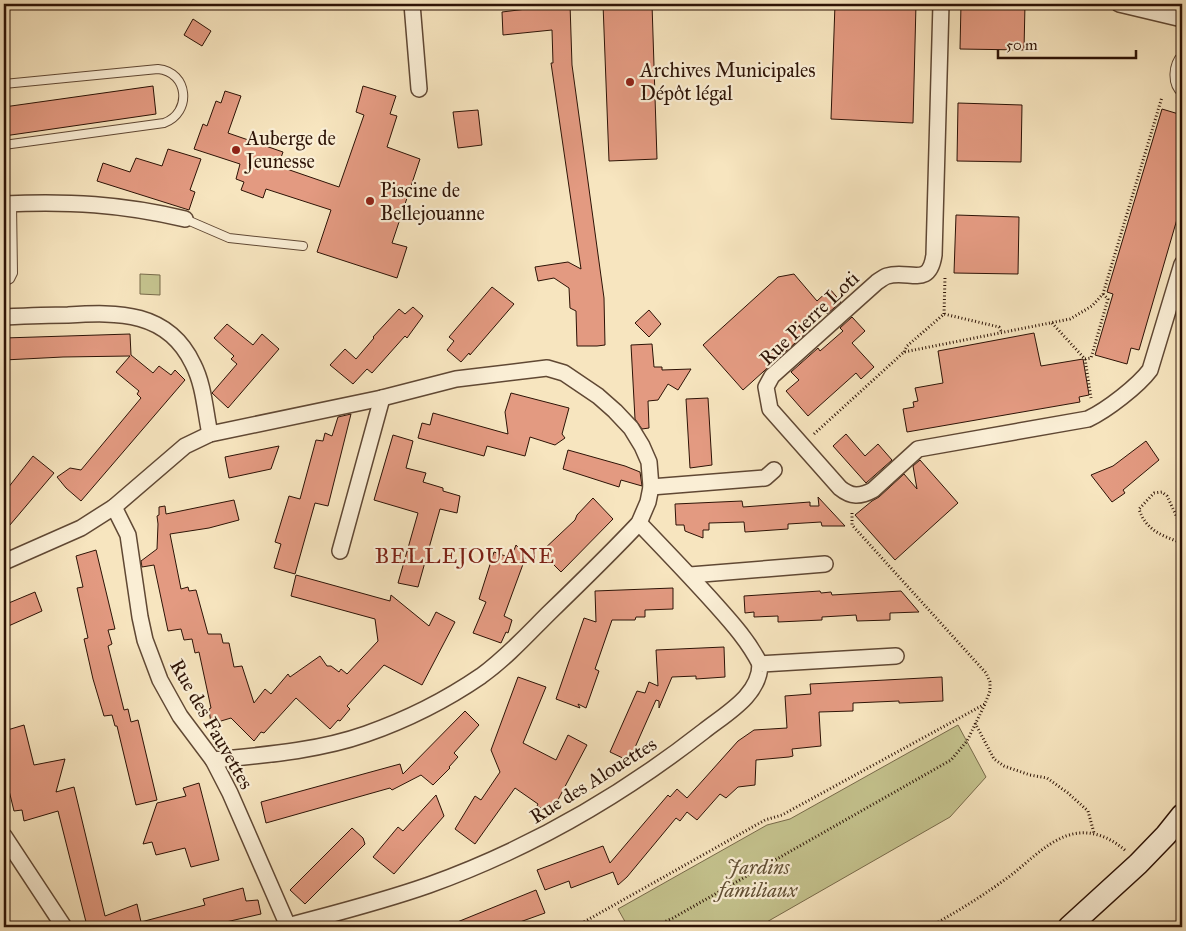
<svg xmlns="http://www.w3.org/2000/svg" width="1186" height="931" font-family="'IM FELL Great Primer',serif">
	<style>
		.green { fill: #c4c28d; stroke: #786a4a }
		.building { fill: #e39a81; stroke: #2d1306 }
		.lines { fill: none; stroke-linecap: round; stroke-linejoin: round }
		.lane-casing { stroke: #604834; stroke-width: 10 }
		.street-casing { stroke: #604834; stroke-width: 18 }
		.secondary-casing { stroke: #2d1306; stroke-width: 24 }
		.path { stroke: #2d1306; stroke-width: 3; stroke-dasharray: 1 2.5; stroke-linecap: butt }
		.lane { stroke: #faeed5; stroke-width: 8 }
		.street { stroke: #faeed5; stroke-width: 15 }
		.secondary { stroke: #faeed5; stroke-width: 21 }
		.poi-dot { fill: #8f2418; stroke: #faeed5; stroke-width: 2 }
		.labels { text-anchor: middle; stroke-width: 4.5; stroke-linejoin: round; paint-order: stroke }
		.poi-label { font-size: 20px; fill: #2d1306; stroke: #faeed5; text-anchor: start }
		.street-label { font-size: 20px; fill: #2d1306; stroke: #faeed5 }
		.park-label { font-size: 20px; font-style: italic; fill: #625035; stroke: #faeed5 }
		.quarter-label { font-size: 22px; letter-spacing: 1px; fill: #7a1f14; stroke: #faeed5 }
	</style>
	<rect width="100%" height="100%" fill="#f7e5bf"/>
	<filter id="stains"><feTurbulence type="fractalNoise" baseFrequency=".004" numOctaves="4"/><feColorMatrix values="0 0 0 0 .2 0 0 0 0 .09 0 0 0 0 .02 0 0 0 .5 -.17"/></filter>
	<radialGradient id="worn" r=".72"><stop offset=".6" stop-color="#630" stop-opacity="0"/><stop offset="1" stop-color="#630" stop-opacity=".3"/></radialGradient>
	<g class="green">
		<polygon points="140,274 160,275 160,295 140,294"/>
		<polygon points="958,725 986,777 950,817 758,927 683,927 682,925 677,927 628,927 618,909 767,825 790,819"/>
	</g>
	<g class="building">
		<polygon points="551,4 570,4 572,65 604,298 605,345 597,346 577,346 576,311 570,308 569,288 554,278 538,281 535,267 568,262 581,269 551,63 553,63 552,30 503,35 502,12 551,6"/>
		<polygon points="603,4 652,4 657,159 609,161"/>
		<polygon points="835,4 916,4 913,123 831,119"/>
		<polygon points="961,4 1025,4 1024,50 960,49"/>
		<polygon points="193,19 211,31 202,46 184,35"/>
		<polygon points="153,86 156,114 4,136 4,107"/>
		<polygon points="363,86 396,96 390,114 397,116 387,147 420,159 392,243 407,247 397,278 317,252 331,210 266,189 263,198 241,190 244,182 236,179 240,164 194,149 203,124 207,126 216,101 221,103 225,91 241,96 228,133 283,152 278,166 339,187 364,115 356,112"/>
		<polygon points="958,103 1022,105 1021,162 957,161"/>
		<polygon points="1162,109 1182,115 1182,202 1139,350 1131,348 1127,364 1095,355 1113,294 1107,292"/>
		<polygon points="478,110 482,145 458,148 453,112"/>
		<polygon points="168,149 201,159 190,190 195,192 189,210 97,181 103,163 130,172 136,158 162,166"/>
		<polygon points="956,215 1019,217 1018,274 954,273"/>
		<polygon points="794,274 817,301 830,289 841,302 827,314 822,307 799,327 805,334 743,390 703,345 778,277"/>
		<polygon points="492,287 514,304 470,355 469,353 461,362 447,350 454,341 449,337"/>
		<polygon points="413,307 423,316 407,338 405,336 372,373 367,369 353,384 330,365 345,349 356,359 374,338 373,337 399,309 405,314"/>
		<polygon points="649,310 661,324 649,337 635,323"/>
		<polygon points="852,317 865,331 852,343 874,367 861,379 856,373 808,416 786,391 799,380 791,372 818,348 820,351 843,331 840,328"/>
		<polygon points="227,324 253,345 262,334 279,349 228,408 212,393 237,364 231,359 234,356 214,338"/>
		<polygon points="1034,333 1041,366 1083,359 1089,395 1079,397 1080,402 907,432 903,409 914,407 913,402 918,401 915,388 943,383 938,351"/>
		<polygon points="130,334 131,355 153,373 159,366 171,375 175,370 185,380 81,501 66,488 57,477 70,468 81,470 141,398 137,394 139,391 116,372 130,356 63,357 4,360 4,338"/>
		<polygon points="652,344 654,367 662,367 662,370 691,369 678,390 668,384 658,400 648,401 649,428 642,429 635,419 631,345"/>
		<polygon points="511,393 569,408 562,434 565,438 555,445 530,437 525,456 487,446 484,456 418,438 422,423 430,425 433,413 508,434 505,412"/>
		<polygon points="708,398 712,465 690,468 686,399"/>
		<polygon points="351,414 328,506 315,503 295,574 274,568 281,544 275,542 289,496 300,499 316,440 323,441 325,433 332,436 338,417"/>
		<polygon points="846,434 865,456 878,444 892,460 866,483 833,446"/>
		<polygon points="393,435 413,441 406,468 426,473 423,482 443,488 443,491 460,496 457,513 440,509 418,587 398,583 418,513 374,500"/>
		<polygon points="1146,441 1159,460 1123,490 1125,493 1112,502 1091,475 1113,466"/>
		<polygon points="279,446 271,469 229,478 225,457"/>
		<polygon points="568,450 625,466 640,472 642,486 621,480 619,487 563,469"/>
		<polygon points="33,456 54,473 4,532 4,493"/>
		<polygon points="920,460 958,503 895,560 855,515 872,501 879,497 904,474 917,489 913,466"/>
		<polygon points="818,497 845,526 822,526 821,522 788,524 788,529 745,532 744,522 709,523 709,530 703,530 703,538 685,531 684,525 676,525 675,504 742,501 743,507 810,502 810,506 819,506"/>
		<polygon points="593,498 613,519 561,572 541,552 575,520 577,515"/>
		<polygon points="234,500 239,520 209,528 170,534 181,589 188,587 189,591 196,590 208,634 221,634 223,643 229,643 234,667 242,666 254,703 265,689 271,694 288,674 290,677 320,656 327,666 331,666 339,672 341,669 347,674 378,641 375,619 291,596 296,575 390,601 391,595 429,626 436,612 455,622 422,685 384,665 347,706 350,709 340,721 338,720 330,729 296,698 264,733 261,732 254,741 231,718 211,724 209,709 211,708 199,652 195,653 192,639 184,640 181,629 168,631 154,565 142,567 141,561 157,549 158,524 157,516 159,515 159,507 165,506 166,514"/>
		<polygon points="516,545 526,556 504,616 512,620 508,633 506,632 501,643 473,633 486,602 479,599 494,552 511,558"/>
		<polygon points="96,550 115,629 108,630 112,644 108,646 124,710 128,709 131,722 138,720 157,800 136,805 117,726 115,726 112,715 104,716 93,679 84,639 88,638 77,588 83,587 76,556"/>
		<polygon points="673,588 673,609 645,610 645,617 636,617 635,620 612,620 595,669 599,671 586,708 578,704 580,708 556,699 584,618 596,622 595,591"/>
		<polygon points="820,591 821,593 831,592 832,595 901,591 919,612 890,613 890,620 857,621 856,615 822,617 822,620 778,622 778,616 754,617 754,612 745,613 744,596"/>
		<polygon points="35,592 42,611 4,628 4,605"/>
		<polygon points="724,647 725,677 696,679 696,676 672,677 659,708 659,701 656,700 629,761 610,752 637,691 645,693 649,682 658,686 656,650"/>
		<polygon points="518,677 546,687 523,743 556,760 568,735 587,745 551,813 537,806 538,804 515,788 475,844 455,829 475,796 481,800 500,772 491,750"/>
		<polygon points="942,677 943,701 899,703 899,701 853,703 853,711 819,712 821,746 792,749 793,756 789,757 756,760 755,785 738,787 726,798 720,794 697,820 687,812 680,821 676,818 627,877 618,885 613,872 571,888 569,881 545,890 537,870 603,846 610,863 668,795 670,797 677,789 687,798 738,741 754,730 787,728 785,696 811,694 810,684"/>
		<polygon points="465,711 479,725 454,753 458,757 449,767 450,768 433,785 421,775 392,790 390,788 266,823 261,802 400,764 403,774"/>
		<polygon points="24,725 34,765 65,759 56,792 74,787 105,916 137,904 141,922 205,905 203,899 243,888 246,901 258,900 261,914 204,927 79,927 78,925 86,922 58,811 24,821 22,810 14,811 4,770 4,731"/>
		<polygon points="199,783 219,860 191,867 185,848 156,855 152,842 143,844 157,803 186,796 183,788"/>
		<polygon points="436,795 444,816 394,874 373,857 398,827 403,831"/>
		<polygon points="352,828 363,838 365,844 305,904 290,890"/>
		<polygon points="536,890 545,913 506,927 445,927"/>
	</g>
	<g class="lines">
		<g class="lane-casing">
			<g id="lane">
				<path d="M1182 55C1173 64 1171 84 1182 93"/>
				<path d="M4 84 158 69C189 72 192 113 164 123L4 145"/>
				<polyline points="185,219 229,238 303,246"/>
				<polyline points="4,282 10,279 13,273 12,204"/>
			</g>
		</g>
		<g class="street-casing">
			<g id="street">
				<polyline points="412,4 419,89"/>
				<path d="M941 4 934 255C929 289 909 269 887 276 884 277 880 280 877 282L772 376 766 387 770 409 840 488C851 497 860 497 873 490L918 449 1088 419C1107 410 1138 386 1150 370L1182 264"/>
				<polyline points="1119,4 1182,19"/>
				<path d="M4 204C68 201 122 204 185 219"/>
				<path d="M4 317C25 316 47 315 68 315 118 312 168 311 193 364 204 385 205 411 210 434"/>
				<polyline points="651,487 765,478 774,470"/>
				<polyline points="114,507 128,535 140,617 145,640 160,680 180,716 213,760 230,793 288,926"/>
				<path d="M639 523C665 550 691 577 716 605 733 624 749 642 760 664"/>
				<polyline points="340,551 382,398"/>
				<path d="M4 562 81 528 114 507 185 446 210 434 382 398 456 379 547 368 564 373 598 396 615 411 631 428 642 446 649 462 651 487 648 502 639 523C610 554 579 584 548 614 527 635 506 658 481 676 446 700 406 720 366 734 318 751 264 755 213 760"/>
				<polyline points="690,575 825,564"/>
				<polyline points="4,836 64,927"/>
				<path d="M284 927C332 914 381 902 429 885 529 849 621 796 704 731 727 713 760 695 760 664L896 656"/>
			</g>
		</g>
		<g class="secondary-casing">
			<polyline id="secondary" points="1069,927 1138,864 1166,835 1182,815"/>
		</g>
		<g class="path">
			<polyline points="944,314 945,277"/>
			<polyline points="1052,323 1085,359 1091,398"/>
			<polyline points="904,352 907,346 944,314 999,327 1002,333"/>
			<polyline points="1085,359 1091,358 1108,299 1103,294"/>
			<polyline points="814,434 904,352 1070,319 1092,306 1103,294 1162,97"/>
			<path d="M1182 528 1167 496 1162 492 1154 493 1139 509C1146 531 1163 536 1182 543"/>
			<polyline points="975,723 994,759 1004,766 1030,775 1047,778 1068,793 1088,811 1094,833"/>
			<polyline points="575,927 765,820 782,815 985,704"/>
			<polyline points="653,927 673,918 951,760 967,741 985,704 990,691 990,682 986,673 852,525 852,511"/>
			<path d="M929 927C957 912 984 895 1010 876 1028 862 1045 844 1066 836 1088 828 1109 836 1126 851"/>
		</g>
		<use href="#lane" class="lane"/>
		<use href="#street" class="street"/>
		<use href="#secondary" class="secondary"/>
	</g>
	<g class="poi-dot">
		<circle cx="630" cy="82" r="5"/>
		<circle cx="236" cy="150" r="5"/>
		<circle cx="370" cy="201" r="5"/>
	</g>
	<g class="labels">
		<g class="poi-label">
			<text x="640" y="77">Archives Municipales<tspan x="640" dy="23">Dépôt légal</tspan></text>
			<text x="246" y="145">Auberge de<tspan x="246" dy="23">Jeunesse</tspan></text>
			<text x="380" y="197">Piscine de<tspan x="380" dy="23">Bellejouanne</tspan></text>
		</g>
		<g class="street-label">
			<text transform="translate(809 318) rotate(-43)" y="7">Rue Pierre Loti</text>
			<text transform="translate(212 724) rotate(60)" y="7">Rue des Fauvettes</text>
			<text transform="translate(593 780) rotate(-32)" y="7">Rue des Alouettes</text>
		</g>
		<g class="park-label">
			<text x="758" y="874">Jardins<tspan x="758" dy="23">familiaux</tspan></text>
		</g>
		<g class="quarter-label">
			<text x="465" y="563">BELLEJOUANE</text>
		</g>
	</g>
	<rect width="1186" height="931" fill="none" stroke="#f7e5bf" stroke-width="20"/>
	<rect x="5" y="5" width="1176" height="921" fill="none" stroke="#2d1306" stroke-width="2.5"/>
	<rect x="10" y="10" width="1166" height="911" fill="none" stroke="#2d1306"/>
	<path d="M998 50v8h138v-8" fill="none" stroke="#2d1306" stroke-width="2.5"/>
	<text x="1006" y="50" font-size="15" fill="#2d1306" stroke="#faeed5" stroke-width="4" paint-order="stroke">50 m</text>
	<rect width="100%" height="100%" filter="url(#stains)"/>
	<rect width="100%" height="100%" fill="url(#worn)"/>
</svg>
